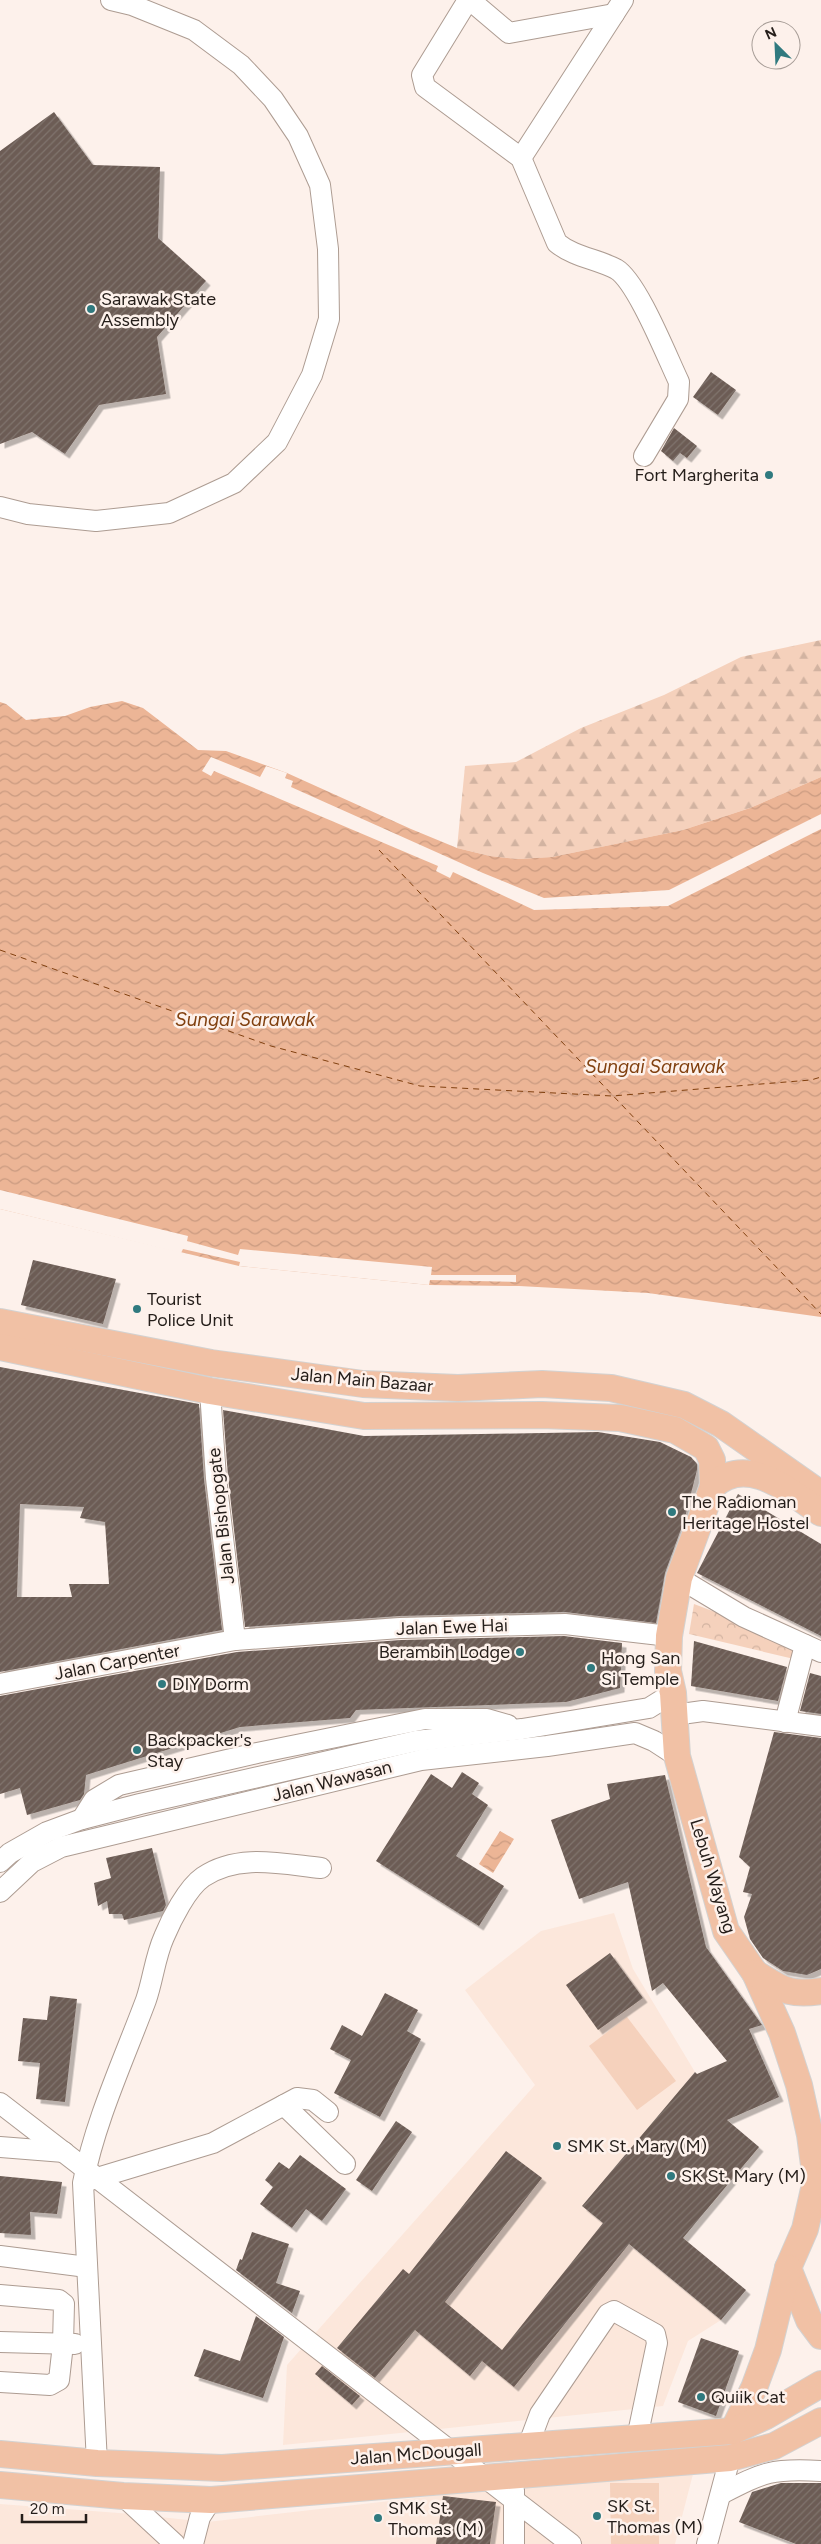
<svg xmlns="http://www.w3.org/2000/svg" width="821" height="2544" font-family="Figtree,sans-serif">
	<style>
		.built { fill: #fce7db }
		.forest { fill: url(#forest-firs) }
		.park { fill: url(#park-crowns) }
		.pitch { fill: #f5d1bc }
		.water { fill: url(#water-waves) }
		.pier { fill: #fdf1eb }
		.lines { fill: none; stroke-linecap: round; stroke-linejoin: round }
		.ferry { stroke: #81400f; stroke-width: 1; stroke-dasharray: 6 5; stroke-linecap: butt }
		.building { fill: url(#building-hatch); fill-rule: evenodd; filter: url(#shadow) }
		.minor-casing { stroke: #ad9c92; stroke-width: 22 }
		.major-casing { stroke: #d3d2d1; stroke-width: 28 }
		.minor { stroke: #fff; stroke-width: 20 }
		.major { stroke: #f1c1a5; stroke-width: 26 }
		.poi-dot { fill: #307a7f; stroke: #fdf1eb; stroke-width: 2 }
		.labels { text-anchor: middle; stroke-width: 5; stroke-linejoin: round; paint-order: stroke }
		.poi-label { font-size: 18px; fill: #251e1a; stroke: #fdf1eb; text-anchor: start }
		.street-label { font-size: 18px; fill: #251e1a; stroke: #fdf1eb }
		.water-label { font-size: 19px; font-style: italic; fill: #81400f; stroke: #fdf1eb }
	</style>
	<defs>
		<pattern id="forest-firs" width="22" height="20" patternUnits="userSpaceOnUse" patternTransform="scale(1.25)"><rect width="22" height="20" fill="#f5d1bc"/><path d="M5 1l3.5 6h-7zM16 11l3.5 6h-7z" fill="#d2b3a1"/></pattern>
		<pattern id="park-crowns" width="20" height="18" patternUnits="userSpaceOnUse" patternTransform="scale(1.25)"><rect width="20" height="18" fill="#f5d1bc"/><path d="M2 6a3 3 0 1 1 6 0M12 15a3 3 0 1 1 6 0" fill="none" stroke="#d2b3a1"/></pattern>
		<pattern id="water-waves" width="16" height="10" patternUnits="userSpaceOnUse" patternTransform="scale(1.25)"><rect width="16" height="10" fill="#ecb596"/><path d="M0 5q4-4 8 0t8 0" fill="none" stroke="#ca9b81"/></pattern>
		<pattern id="building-hatch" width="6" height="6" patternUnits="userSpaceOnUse" patternTransform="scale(1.25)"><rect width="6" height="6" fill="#6c5c54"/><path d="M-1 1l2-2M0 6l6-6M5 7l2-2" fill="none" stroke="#80746e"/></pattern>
		<filter id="shadow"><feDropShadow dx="4.5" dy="4.5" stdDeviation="0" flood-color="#0004"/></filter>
	</defs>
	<rect width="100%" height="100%" fill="#fdf1eb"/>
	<g class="built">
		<polygon points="614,1913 633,1969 695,2072 582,2206 721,2320 688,2341 663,2406 283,2445 287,2365 535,2085 465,1990 541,1931"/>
		<polygon points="694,2470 675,2544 0,2544 0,2504 132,2514 207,2522 512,2487"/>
	</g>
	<polygon class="forest" points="821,640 821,777 750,808 683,830 552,857 518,859 490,856 457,848 465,766 516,762 581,728 664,695 741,657"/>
	<polygon class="park" points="694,1604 794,1642 794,1659 689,1634"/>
	<g class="pitch">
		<polygon points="627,2017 676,2081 637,2110 589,2046"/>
		<polygon points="610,2483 659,2483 659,2544 611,2544"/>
	</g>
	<g class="water">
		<polygon points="122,701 143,708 198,750 226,751 287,773 411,829 457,848 490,856 518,859 552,857 683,830 750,808 821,777 821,1317 648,1293 519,1286 429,1285 239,1266 0,1209 0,702 6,704 26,720 65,716 90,707"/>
		<polygon points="500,1831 514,1839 493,1873 479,1864"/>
	</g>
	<g class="pier">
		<polygon points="211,757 260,777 266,766 287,773 285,778 293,781 291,787 483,873 544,898 669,890 821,814 821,829 668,906 534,910 453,872 450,878 436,871 438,866 214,771 211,776 202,771"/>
		<polygon points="0,1190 188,1236 187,1241 238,1255 240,1249 432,1267 431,1275 516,1275 516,1282 430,1280 429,1285 239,1266 240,1262 183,1249 181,1253 0,1209"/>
	</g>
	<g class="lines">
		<g class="ferry">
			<polyline points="379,850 821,1314"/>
			<polyline points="0,950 271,1046 420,1086 612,1096 811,1080 821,1077"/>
		</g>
	</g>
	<g class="building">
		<polygon points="54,112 93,165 160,167 158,238 206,281 157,337 166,394 99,405 65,454 32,432 0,444 0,151"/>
		<polygon points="711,372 736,390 718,415 693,397"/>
		<polygon points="674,428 697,446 687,458 680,453 673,461 661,451"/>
		<polygon points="33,1260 116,1279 103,1324 21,1305"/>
		<path d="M0 1367 199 1404 204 1479 222 1630 0 1672ZM20 1504 84 1507 80 1518 105 1522 109 1584H69L72 1597H17Z"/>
		<polygon points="223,1410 364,1436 598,1432 660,1442 691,1457 697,1464 697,1470 684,1521 665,1573 656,1623 565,1612 400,1616 245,1627 228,1477"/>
		<polygon points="738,1494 821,1544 821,1636 697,1573"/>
		<polygon points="564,1636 622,1643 620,1688 566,1702 356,1710 350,1718 240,1727 86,1775 84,1794 80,1800 27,1815 20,1788 0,1794 0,1696 237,1652 401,1640"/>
		<polygon points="694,1641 787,1667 778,1701 691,1686"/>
		<polygon points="810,1673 821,1676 821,1714 800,1711"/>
		<polygon points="774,1732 821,1738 821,1969 807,1975 783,1971 763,1958 750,1939 744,1917 752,1894 743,1892 750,1867 739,1857"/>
		<polygon points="462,1772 479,1783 472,1794 488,1805 456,1856 504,1886 479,1926 376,1861 431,1774 452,1788"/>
		<polygon points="665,1775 706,1947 762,2025 749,2029 779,2097 727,2120 759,2147 683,2238 746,2290 721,2320 629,2244 514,2387 482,2361 470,2376 415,2330 375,2378 337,2348 403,2269 409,2274 506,2151 542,2178 445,2302 502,2350 603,2223 582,2206 695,2072 697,2074 727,2061 663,1983 652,1991 628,1882 579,1899 551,1820 610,1799 607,1784"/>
		<polygon points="152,1848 166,1905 163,1911 124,1920 122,1914 109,1914 107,1901 98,1906 94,1883 111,1878 106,1858"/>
		<polygon points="610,1953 643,1998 598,2030 566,1985"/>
		<polygon points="385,1993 418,2010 407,2031 421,2039 380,2117 334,2093 351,2060 330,2049 342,2025 362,2036"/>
		<polygon points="50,1996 77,1999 65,2102 36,2099 40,2063 18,2061 23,2018 47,2020"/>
		<polygon points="396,2121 412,2132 372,2191 356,2180"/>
		<polygon points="300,2155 346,2189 322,2221 306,2209 292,2228 260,2204 273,2187 265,2180 279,2162 289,2169"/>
		<polygon points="0,2176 62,2182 57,2214 30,2212 31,2235 0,2233"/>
		<polygon points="252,2232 289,2244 276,2283 300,2291 292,2313 236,2270 240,2259 242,2260"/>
		<polygon points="256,2316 284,2337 263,2398 194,2376 204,2349 240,2361"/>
		<polygon points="701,2338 739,2351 716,2416 678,2402"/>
		<polygon points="322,2366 360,2396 352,2405 315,2374"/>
		<polygon points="781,2483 821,2483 821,2544 796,2544 739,2522 752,2492"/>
		<polygon points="443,2496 496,2502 490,2544 436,2544"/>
	</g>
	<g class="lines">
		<g class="minor-casing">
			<g id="minor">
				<path d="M468 0 422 75 425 87 521 158 557 243C574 257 597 259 616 269 637 281 667 357 679 382L678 399 644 456"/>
				<polyline points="470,0 509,33 614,14"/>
				<polyline points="521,158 623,0"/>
				<polyline points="0,507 28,514 96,521 169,513 234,483 277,442 312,375 329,319 328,249 320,185 298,136 273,99 241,65 194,30 132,5 111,0"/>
				<polyline points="210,1391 216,1478 235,1640"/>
				<polyline points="679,1578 744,1617 821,1652"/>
				<polyline points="0,1684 235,1640 400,1628 565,1624 669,1636"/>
				<polyline points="674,1715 703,1711 821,1726"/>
				<polyline points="785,1722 805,1645"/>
				<polyline points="82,1819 94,1800 119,1785 257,1753 425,1719 487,1719 508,1725"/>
				<polyline points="0,1862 10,1853 47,1832 82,1819 140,1804 416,1741 522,1729 649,1708 673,1693"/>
				<polyline points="0,1892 32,1862 61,1847 421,1760 547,1746 635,1733 654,1741 677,1756"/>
				<polyline points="0,2103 571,2544"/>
				<polyline points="284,2105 345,2164"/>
				<polyline points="0,2147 64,2152"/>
				<polyline points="87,2181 213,2143 297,2098 313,2100 328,2112"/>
				<polyline points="0,2256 87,2267"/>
				<polyline points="0,2295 59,2300 64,2304 63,2344 59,2380 50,2385 0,2382"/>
				<polyline points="0,2342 75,2344"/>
				<polyline points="528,2446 540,2414 608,2314 614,2311 655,2334 657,2343 637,2438"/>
				<path d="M97 2463 83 2183C95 2121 124 2059 146 2000 153 1980 155 1957 164 1937 171 1920 187 1888 203 1877 238 1853 282 1864 321 1868"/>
				<path d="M721 2494C764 2472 772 2468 821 2471"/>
				<polyline points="123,2496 175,2544"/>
				<polyline points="193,2544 200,2517 211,2500"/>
				<polyline points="514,2544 514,2490"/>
				<polyline points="707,2544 730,2458"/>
			</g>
		</g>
		<g class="major-casing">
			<g id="major">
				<polyline points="0,1322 211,1363 363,1384 458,1388 542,1384 611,1388 684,1405 721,1424 821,1494"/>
				<polyline points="0,1347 210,1391 364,1416 542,1415 620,1418 675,1430 706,1448 712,1460 713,1486 679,1578 669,1636 668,1671 673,1693 677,1756 726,1931 755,1973 782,2033 799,2085 810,2135 816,2180 805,2229 788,2268 809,2320 821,2336"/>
				<path d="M713 1486C747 1453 790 1492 821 1513"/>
				<path d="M755 1973C782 1989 788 1996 821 1991"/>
				<polyline points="733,2431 754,2388 768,2350 788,2268"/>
				<polyline points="0,2454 97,2463 222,2468 733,2431 766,2416 821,2384"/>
				<polyline points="0,2485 123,2496 211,2500 730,2458 774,2446 821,2421"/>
			</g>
		</g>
		<use href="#minor" class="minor"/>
		<use href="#major" class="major"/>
	</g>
	<g class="poi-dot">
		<circle cx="91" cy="309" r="5"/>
		<circle cx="769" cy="475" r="5"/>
		<circle cx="137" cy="1309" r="5"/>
		<circle cx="672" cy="1512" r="5"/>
		<circle cx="520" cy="1652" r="5"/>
		<circle cx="591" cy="1668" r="5"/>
		<circle cx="162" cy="1684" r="5"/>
		<circle cx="137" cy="1750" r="5"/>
		<circle cx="557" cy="2146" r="5"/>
		<circle cx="671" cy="2176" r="5"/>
		<circle cx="701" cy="2397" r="5"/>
		<circle cx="597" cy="2516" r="5"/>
		<circle cx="378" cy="2518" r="5"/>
	</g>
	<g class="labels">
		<g class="poi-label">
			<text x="101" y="305">Sarawak State<tspan x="101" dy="21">Assembly</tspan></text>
			<text x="759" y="481" text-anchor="end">Fort Margherita</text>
			<text x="147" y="1305">Tourist<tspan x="147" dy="21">Police Unit</tspan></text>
			<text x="682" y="1508">The Radioman<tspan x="682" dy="21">Heritage Hostel</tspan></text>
			<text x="510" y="1658" text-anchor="end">Berambih Lodge</text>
			<text x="601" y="1664">Hong San<tspan x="601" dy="21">Si Temple</tspan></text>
			<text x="172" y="1690">DIY Dorm</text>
			<text x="147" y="1746">Backpacker's<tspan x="147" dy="21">Stay</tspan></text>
			<text x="567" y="2152">SMK St. Mary (M)</text>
			<text x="681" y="2182">SK St. Mary (M)</text>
			<text x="711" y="2403">Quiik Cat</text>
			<text x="607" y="2512">SK St.<tspan x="607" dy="21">Thomas (M)</tspan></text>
			<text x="388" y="2514">SMK St.<tspan x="388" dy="21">Thomas (M)</tspan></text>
		</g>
		<g class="street-label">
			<text transform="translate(362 1380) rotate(5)" y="6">Jalan Main Bazaar</text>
			<text transform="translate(221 1516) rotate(-96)" y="6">Jalan Bishopgate</text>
			<text transform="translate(452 1627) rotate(-2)" y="6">Jalan Ewe Hai</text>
			<text transform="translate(117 1662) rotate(-11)" y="6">Jalan Carpenter</text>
			<text transform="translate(332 1781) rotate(-14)" y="6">Jalan Wawasan</text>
			<text transform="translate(713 1876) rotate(73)" y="6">Lebuh Wayang</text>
			<text transform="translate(416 2454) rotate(-4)" y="6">Jalan McDougall</text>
		</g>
		<g class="water-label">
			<text x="245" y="1026">Sungai Sarawak</text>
			<text x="655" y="1073">Sungai Sarawak</text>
		</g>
	</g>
	<g transform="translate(776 45) rotate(336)"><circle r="24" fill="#fdf1eb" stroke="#a79d97"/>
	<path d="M0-4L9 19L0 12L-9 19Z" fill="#307a7f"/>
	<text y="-8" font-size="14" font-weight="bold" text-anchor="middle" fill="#251e1a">N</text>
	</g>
	<path d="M22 2514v8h64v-8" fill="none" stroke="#251e1a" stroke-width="2.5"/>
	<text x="30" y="2514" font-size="15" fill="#251e1a" stroke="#fdf1eb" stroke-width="4" paint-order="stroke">20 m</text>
</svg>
